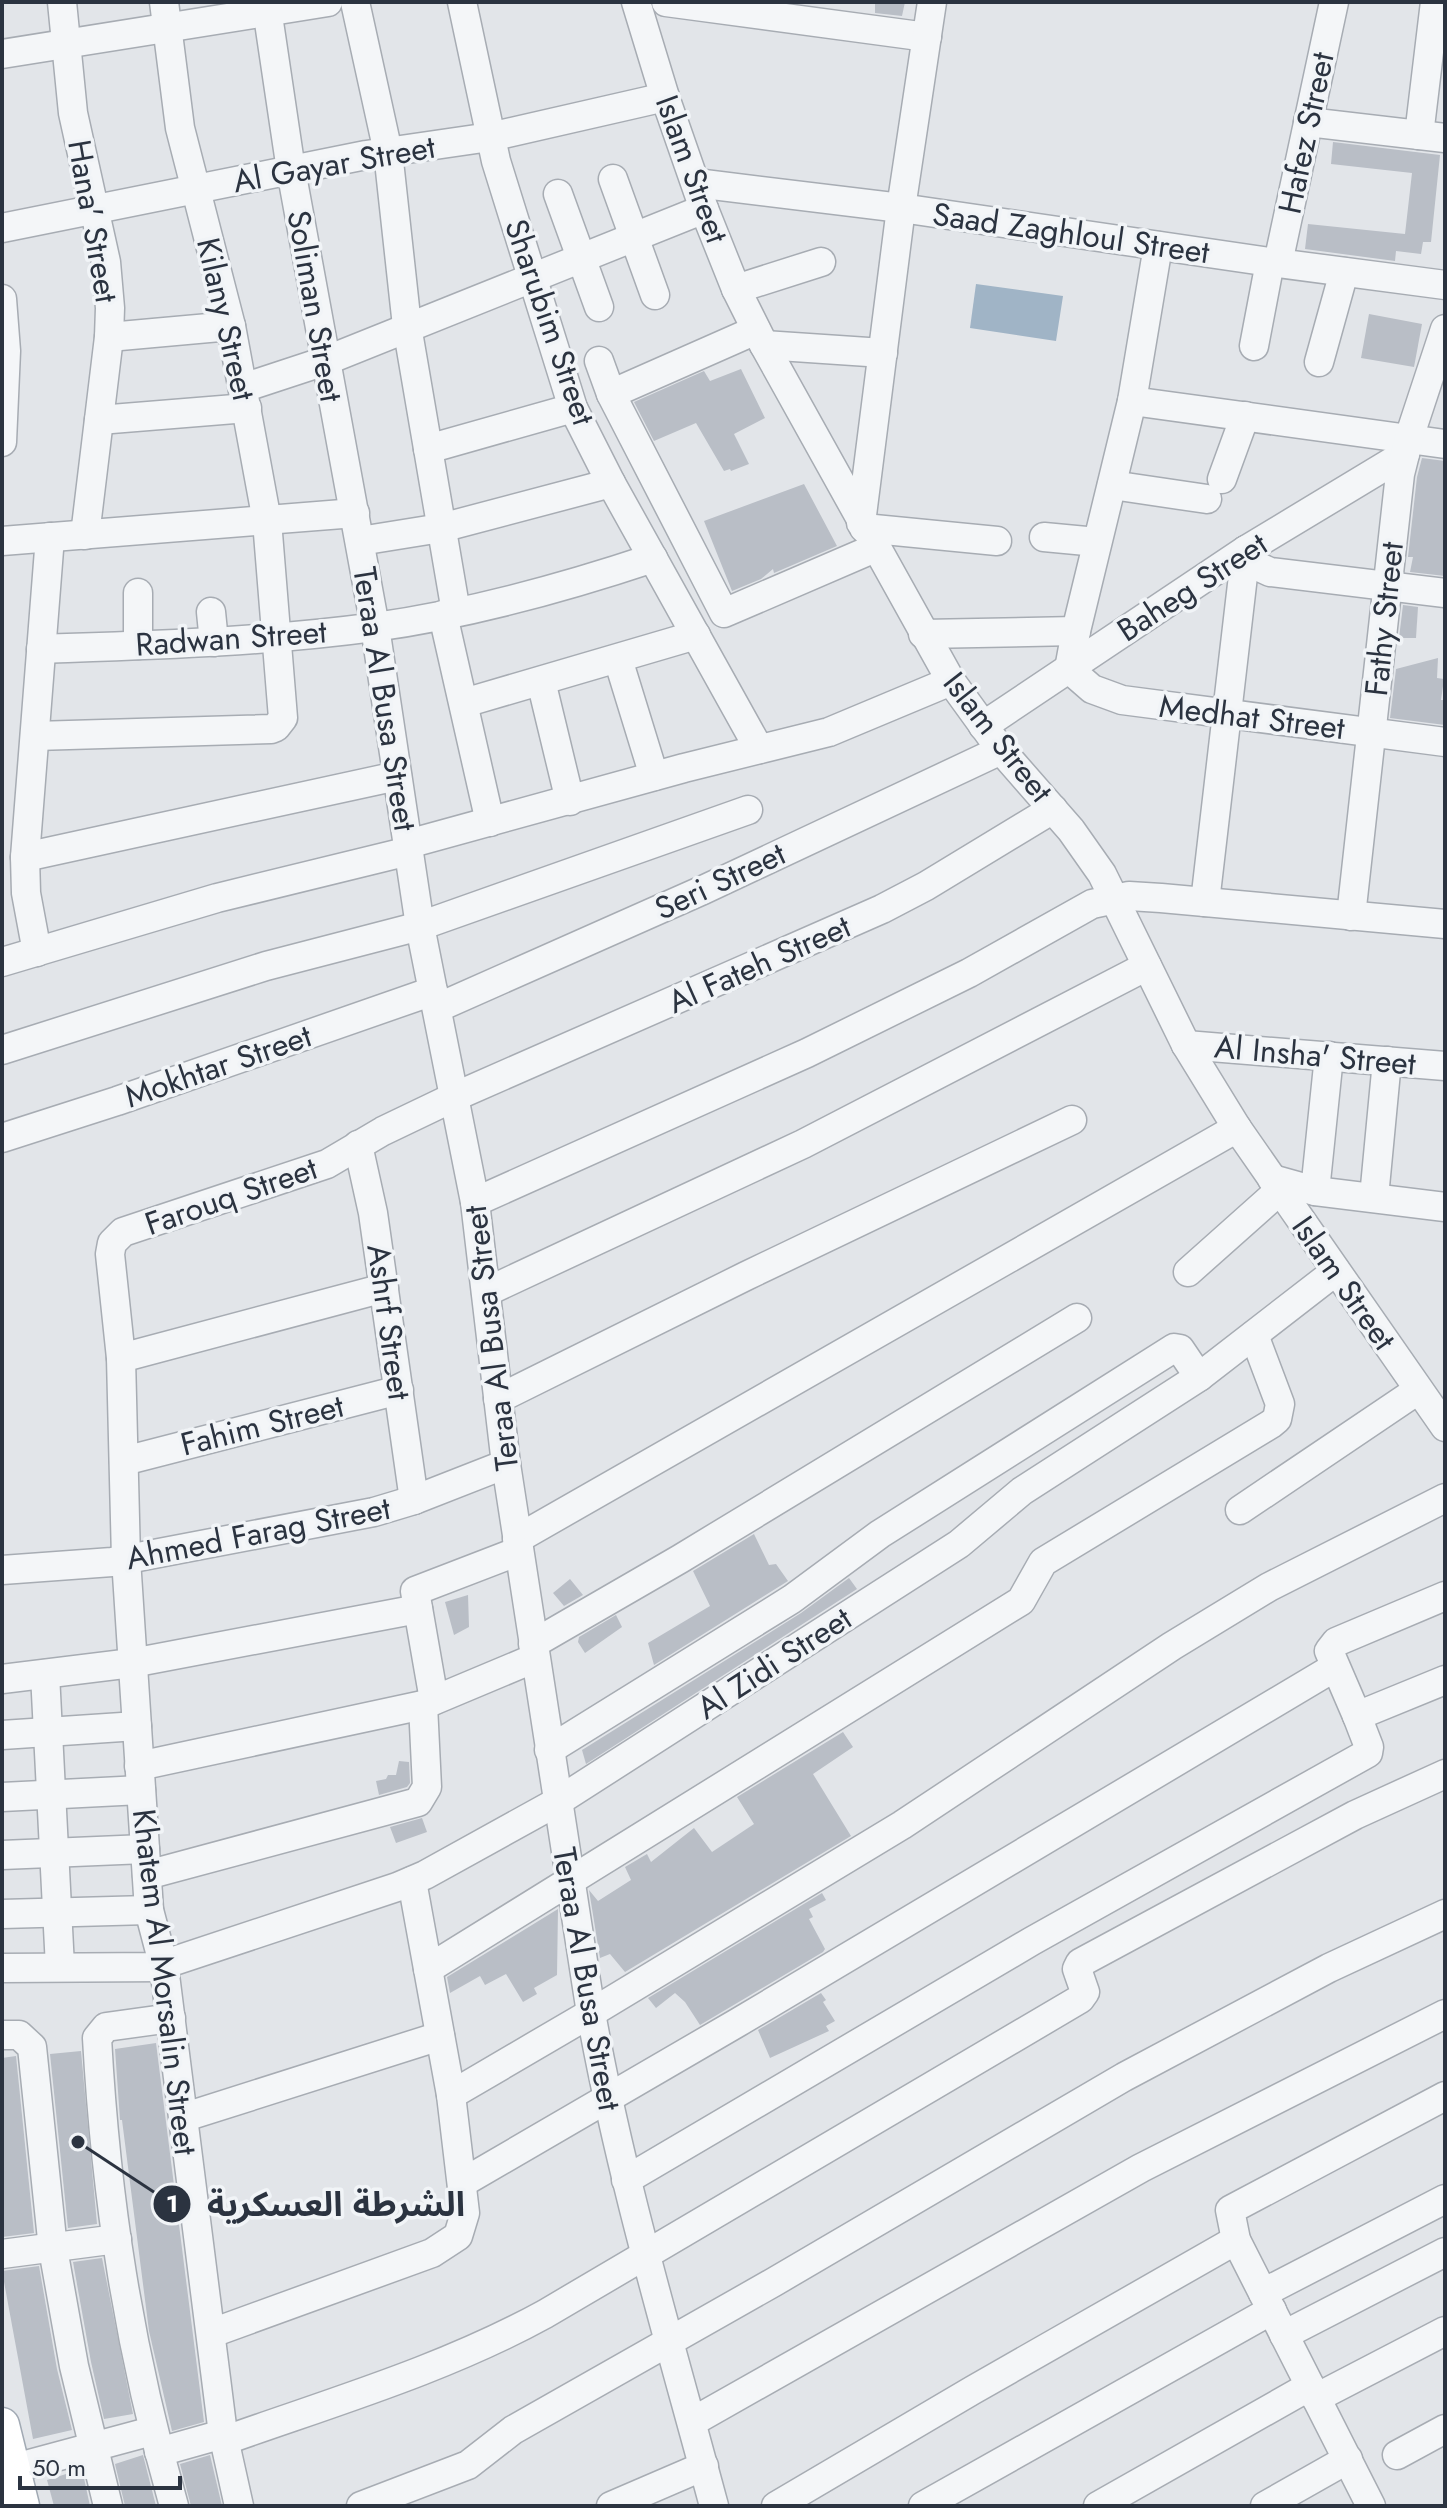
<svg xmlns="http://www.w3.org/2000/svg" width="1447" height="2508" font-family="Jost,'Noto Sans Arabic',sans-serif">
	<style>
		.water { fill: #a0b4c6 }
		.building { fill: #b9bec6 }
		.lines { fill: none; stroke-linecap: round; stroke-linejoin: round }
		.minor-casing { stroke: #a7acb3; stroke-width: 31 }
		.major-casing { stroke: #a2aab4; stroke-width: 37 }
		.minor { stroke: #f4f6f8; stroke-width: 28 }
		.major { stroke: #fff; stroke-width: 34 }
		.labels { text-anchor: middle; stroke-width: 7; stroke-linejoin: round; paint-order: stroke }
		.street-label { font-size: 32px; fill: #2b3340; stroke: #f1f4f7 }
		.leader { fill: none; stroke: #2b3340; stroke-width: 3 }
		.callout-dot { fill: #2b3340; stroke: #f1f4f7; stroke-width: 3 }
		.mark-label { font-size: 24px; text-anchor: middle; font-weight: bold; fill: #fff }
		.callout-label { font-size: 34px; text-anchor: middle; font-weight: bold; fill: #2b3340; stroke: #f1f4f7; stroke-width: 7; stroke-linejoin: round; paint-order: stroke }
	</style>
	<rect width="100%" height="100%" fill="#e2e5e9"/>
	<polygon class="water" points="976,284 1063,296 1056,341 970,328"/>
	<g class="building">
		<polygon points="875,2 905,2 902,16 875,13"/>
		<polygon points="1333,142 1440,155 1431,242 1423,242 1421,254 1396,251 1395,261 1305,249 1308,224 1405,234 1412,173 1331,164"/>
		<polygon points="1369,314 1422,324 1414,367 1361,358"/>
		<polygon points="741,369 765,418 734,434 749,464 731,471 730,469 724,471 696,423 654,441 634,402 704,371 710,381"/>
		<polygon points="1422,458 1445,461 1445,576 1410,572 1413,557 1408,557 1417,477"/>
		<polygon points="804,484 837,546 774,573 773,569 761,579 732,591 704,521"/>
		<polygon points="1403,605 1418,607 1416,638 1399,638"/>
		<polygon points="1438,658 1437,678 1444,679 1441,700 1445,700 1445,725 1390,718 1396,669"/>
		<polygon points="754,1534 769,1565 776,1564 788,1581 654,1665 648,1643 710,1606 693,1571"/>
		<polygon points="849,1578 857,1589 586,1764 582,1750 801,1613"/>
		<polygon points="570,1579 583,1595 564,1606 553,1593"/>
		<polygon points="468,1595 469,1627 454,1635 445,1602"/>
		<polygon points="616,1615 622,1627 585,1653 578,1642 579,1637"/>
		<polygon points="843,1732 853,1747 813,1774 851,1836 625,1972 610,1954 600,1958 589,1890 598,1901 631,1880 625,1867 647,1854 651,1862 694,1828 712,1852 754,1824 737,1797"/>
		<polygon points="399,1761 409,1762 410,1783 407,1787 379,1795 376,1781 386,1779 388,1775 396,1775"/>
		<polygon points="422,1818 427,1832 396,1843 390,1827"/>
		<polygon points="822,1893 826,1900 809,1909 813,1917 809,1919 825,1949 823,1952 700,2025 685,2002 675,1993 656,2008 648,1998"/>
		<polygon points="558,1909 557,1975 534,1988 537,1994 523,2002 506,1974 485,1985 480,1976 450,1993 447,1977"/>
		<polygon points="821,1993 826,2000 823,2002 835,2021 826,2026 829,2031 770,2058 758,2030"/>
		<polygon points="156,2043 204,2422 172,2431 149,2331 122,2120 120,2120 115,2049"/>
		<polygon points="81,2051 97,2224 68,2228 50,2054"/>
		<polygon points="16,2056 34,2233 2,2237 2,2058"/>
		<polygon points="102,2258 133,2414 104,2419 91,2362 73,2262"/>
		<polygon points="39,2266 57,2369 72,2430 33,2439 2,2271"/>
		<polygon points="143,2455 156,2506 125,2506 115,2464"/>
		<polygon points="210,2455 222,2506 191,2506 180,2464"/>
		<polygon points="82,2469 90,2506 54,2506 47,2480"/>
	</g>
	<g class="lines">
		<g class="minor-casing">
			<g id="minor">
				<polyline points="62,2 73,113 106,262 110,308 109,337 85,535"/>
				<path d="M266 2 291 170 375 627 420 926 475 1202 506 1464 591 2013C621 2180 670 2342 714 2506"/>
				<polyline points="355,2 388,152 407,326 456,612"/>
				<polyline points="462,2 496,161 573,408 611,483 759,749"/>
				<polyline points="636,2 665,97 704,209 736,289 764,345 951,681 1001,750 1071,830 1102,874 1186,1045 1237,1128 1445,1427"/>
				<polyline points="666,2 927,37"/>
				<polyline points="2,54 328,2"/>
				<polyline points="1308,122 1445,138"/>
				<polyline points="1419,135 1435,2"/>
				<polyline points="613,179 655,295"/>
				<polyline points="696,183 901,208 1270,262 1445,285"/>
				<polyline points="558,194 599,307"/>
				<polyline points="2,228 366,155 490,137 665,97"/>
				<polyline points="1158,246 1132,401 1076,631 1069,669 1092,689 1122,700 1445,742"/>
				<polyline points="1278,263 1334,2"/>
				<polyline points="736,289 821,262"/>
				<polyline points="2,299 6,351 2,442"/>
				<polyline points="109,337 231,326"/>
				<polyline points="764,345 883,353"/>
				<polyline points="1254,346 1270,262"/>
				<polyline points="599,361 611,394 756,330"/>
				<polyline points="1319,362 1344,272"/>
				<polyline points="243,388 325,361 704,209"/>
				<polyline points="611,394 724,613 875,548"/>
				<polyline points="1132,401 1445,444"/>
				<polyline points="99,420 247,408"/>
				<polyline points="428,449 573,408"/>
				<polyline points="1222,479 1245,416"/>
				<polyline points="1112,485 1207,499"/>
				<polyline points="861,523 901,208 932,2"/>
				<polyline points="864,528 997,541"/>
				<polyline points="1044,537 1097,542"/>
				<polyline points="2,541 355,513"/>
				<polyline points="360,541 441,528 611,483"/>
				<polyline points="1246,550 1255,565 1270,572 1445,593"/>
				<polyline points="211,612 214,642"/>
				<polyline points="443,615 490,822"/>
				<polyline points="923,634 1076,631"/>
				<polyline points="138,645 138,593"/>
				<path d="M41 649C152 645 264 642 375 627 469 614 563 588 653 558"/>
				<polyline points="618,659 654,776"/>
				<polyline points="541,681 570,801"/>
				<polyline points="464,703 696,635"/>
				<polyline points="983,726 1246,550 1405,454"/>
				<polyline points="35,736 271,729 276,727 283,718 267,521 231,326 180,128 164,2"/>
				<polyline points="408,844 684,768 829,732 951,681"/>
				<polyline points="25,857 397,776"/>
				<polyline points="1205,902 1246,550"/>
				<polyline points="1351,916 1400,474 1409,438 1445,329"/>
				<polyline points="37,952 26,893 25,857 50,537"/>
				<polyline points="2,962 217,898 409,851"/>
				<polyline points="437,1008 703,890 1001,750"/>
				<polyline points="1186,1045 1445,1066"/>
				<polyline points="2,1050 266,966 420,926 748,810"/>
				<polyline points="2,1138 117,1101 433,991"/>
				<polyline points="358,1145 373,1213 414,1500"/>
				<polyline points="1272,1179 1315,1191 1445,1207"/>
				<polyline points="1315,1191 1329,1056"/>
				<polyline points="1374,1197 1387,1061"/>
				<polyline points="475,1202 807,1053 969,973 1092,904 1129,896 1161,898 1445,924"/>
				<polyline points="1188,1272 1280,1190"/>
				<polyline points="486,1292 803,1144 1147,966"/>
				<polyline points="121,1358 384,1288"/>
				<polyline points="498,1399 746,1276 1072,1120"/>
				<polyline points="124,1461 399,1390"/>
				<polyline points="1240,1510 1418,1390"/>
				<polyline points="517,1539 1237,1128"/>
				<polyline points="2,1570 112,1562 374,1512 414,1500 506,1464"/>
				<polyline points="1445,1596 1336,1642 1329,1651 1357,1716 1445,1680"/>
				<polyline points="533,1644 680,1559 1077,1318"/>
				<polyline points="45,1674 60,1967"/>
				<polyline points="2,1679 132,1663 418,1609"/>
				<polyline points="434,1700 415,1591 519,1551"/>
				<polyline points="2,1735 137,1726"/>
				<polyline points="549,1750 792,1599 880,1534 1174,1348 1180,1349 1199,1377"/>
				<polyline points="139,1766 423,1705 535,1658"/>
				<polyline points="2,1797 141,1790"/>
				<polyline points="2,1855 145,1849"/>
				<polyline points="147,1875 418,1802 427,1787 423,1705"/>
				<polyline points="2,1914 149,1910"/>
				<polyline points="2,1968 164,1967 168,1963 397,1887 425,1875 557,1802 959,1544 1022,1491 1199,1377 1336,1271"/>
				<polyline points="428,1969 1021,1601 1043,1562 1271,1424 1277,1419 1280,1404 1254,1335"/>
				<path d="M171 2018 106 2027 97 2038C106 2201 129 2349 174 2506"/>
				<polyline points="2,2035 19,2035 32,2047 53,2249 74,2366 108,2506"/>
				<polyline points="451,2095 591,2013 902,1825 1172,1646 1269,1587 1445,1498"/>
				<polyline points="185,2117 440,2036"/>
				<polyline points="626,2180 1032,1941 1368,1753 1369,1747 1357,1716"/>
				<polyline points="462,2183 737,2023 1335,1667"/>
				<polyline points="2,2254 117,2239"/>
				<polyline points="1263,2293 1445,2199"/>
				<polyline points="212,2333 432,2253 458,2236 465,2213 451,2095 412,1881"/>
				<polyline points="1284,2335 1445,2252"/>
				<polyline points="1316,2398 1445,2331"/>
				<polyline points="692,2422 1141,2168 1445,2014"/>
				<path d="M226 2440C333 2402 445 2369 545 2314L1080 1999 1085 1992 1077 1969 1080 1963 1355 1815 1445 1774"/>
				<polyline points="159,2452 223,2434"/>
				<polyline points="1397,2455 1445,2429"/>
				<polyline points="11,2469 152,2431"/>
				<polyline points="239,2506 223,2434 164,1967 149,1910 126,1559 121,1358 110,1254 112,1243 123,1232 327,1164 383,1131 454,1097 882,909 926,886 1053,809"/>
				<polyline points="361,2506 468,2465 513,2430 774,2282 1124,2077 1329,1968 1445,1914"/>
				<polyline points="611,2506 704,2466"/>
				<polyline points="776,2506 973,2390 1236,2240"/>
				<polyline points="923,2506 1272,2310"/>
				<polyline points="1098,2506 1310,2386"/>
				<polyline points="1265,2506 1348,2459"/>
				<polyline points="1371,2506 1236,2240 1230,2210 1445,2096"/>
			</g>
		</g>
		<g class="major-casing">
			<polyline id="major" points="2,2425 22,2506"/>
		</g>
		<use href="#minor" class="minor"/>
		<use href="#major" class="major"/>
	</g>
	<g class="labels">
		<g class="street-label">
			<text transform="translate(1306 133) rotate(-78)" y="11">Hafez Street</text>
			<text transform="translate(334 164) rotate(-10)" y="11">Al Gayar Street</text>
			<text transform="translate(692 169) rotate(70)" y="11">Islam Street</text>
			<text transform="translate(93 221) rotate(80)" y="11">Hana' Street</text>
			<text transform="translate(1071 233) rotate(8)" y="11">Saad Zaghloul Street</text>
			<text transform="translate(315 306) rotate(80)" y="11">Soliman Street</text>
			<text transform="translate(226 319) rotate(77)" y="11">Kilany Street</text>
			<text transform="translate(550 322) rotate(71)" y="11">Sharubim Street</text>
			<text transform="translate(1192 587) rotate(-33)" y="11">Baheg Street</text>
			<text transform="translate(1384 619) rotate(-84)" y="11">Fathy Street</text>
			<text transform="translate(231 638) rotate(-4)" y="11">Radwan Street</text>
			<text transform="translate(385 699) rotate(81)" y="11">Teraa Al Busa Street</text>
			<text transform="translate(1252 717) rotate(7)" y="11">Medhat Street</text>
			<text transform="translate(998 737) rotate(52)" y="11">Islam Street</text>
			<text transform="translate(720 881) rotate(-25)" y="11">Seri Street</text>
			<text transform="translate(759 964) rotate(-24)" y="11">Al Fateh Street</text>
			<text transform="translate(1315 1055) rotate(5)" y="11">Al Insha' Street</text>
			<text transform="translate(218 1066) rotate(-19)" y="11">Mokhtar Street</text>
			<text transform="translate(231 1196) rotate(-19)" y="11">Farouq Street</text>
			<text transform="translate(1344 1283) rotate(55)" y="11">Islam Street</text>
			<text transform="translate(389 1322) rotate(82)" y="11">Ashrf Street</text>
			<text transform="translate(491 1338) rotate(-97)" y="11">Teraa Al Busa Street</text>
			<text transform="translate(262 1425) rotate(-14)" y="11">Fahim Street</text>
			<text transform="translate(258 1533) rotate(-11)" y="11">Ahmed Farag Street</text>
			<text transform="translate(774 1663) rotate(-33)" y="11">Al Zidi Street</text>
			<text transform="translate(587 1979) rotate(80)" y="11">Teraa Al Busa Street</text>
			<text transform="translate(165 1982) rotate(83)" y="11">Khatem Al Morsalin Street</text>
		</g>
	</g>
	<path class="leader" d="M78 2142L172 2204"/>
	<g class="callout-dot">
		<circle cx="78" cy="2142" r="8"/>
		<circle cx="172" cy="2204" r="20"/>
	</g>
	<g class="mark-label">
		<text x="172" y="2212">1</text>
	</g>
	<g class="callout-label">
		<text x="336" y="2216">الشرطة العسكرية</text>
	</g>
	<rect width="1447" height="2508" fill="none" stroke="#2b3340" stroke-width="8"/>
	<path d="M20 2476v12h160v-12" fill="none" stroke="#2b3340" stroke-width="4"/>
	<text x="32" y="2476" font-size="24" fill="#2b3340" stroke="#f1f4f7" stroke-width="6" paint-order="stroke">50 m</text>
</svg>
